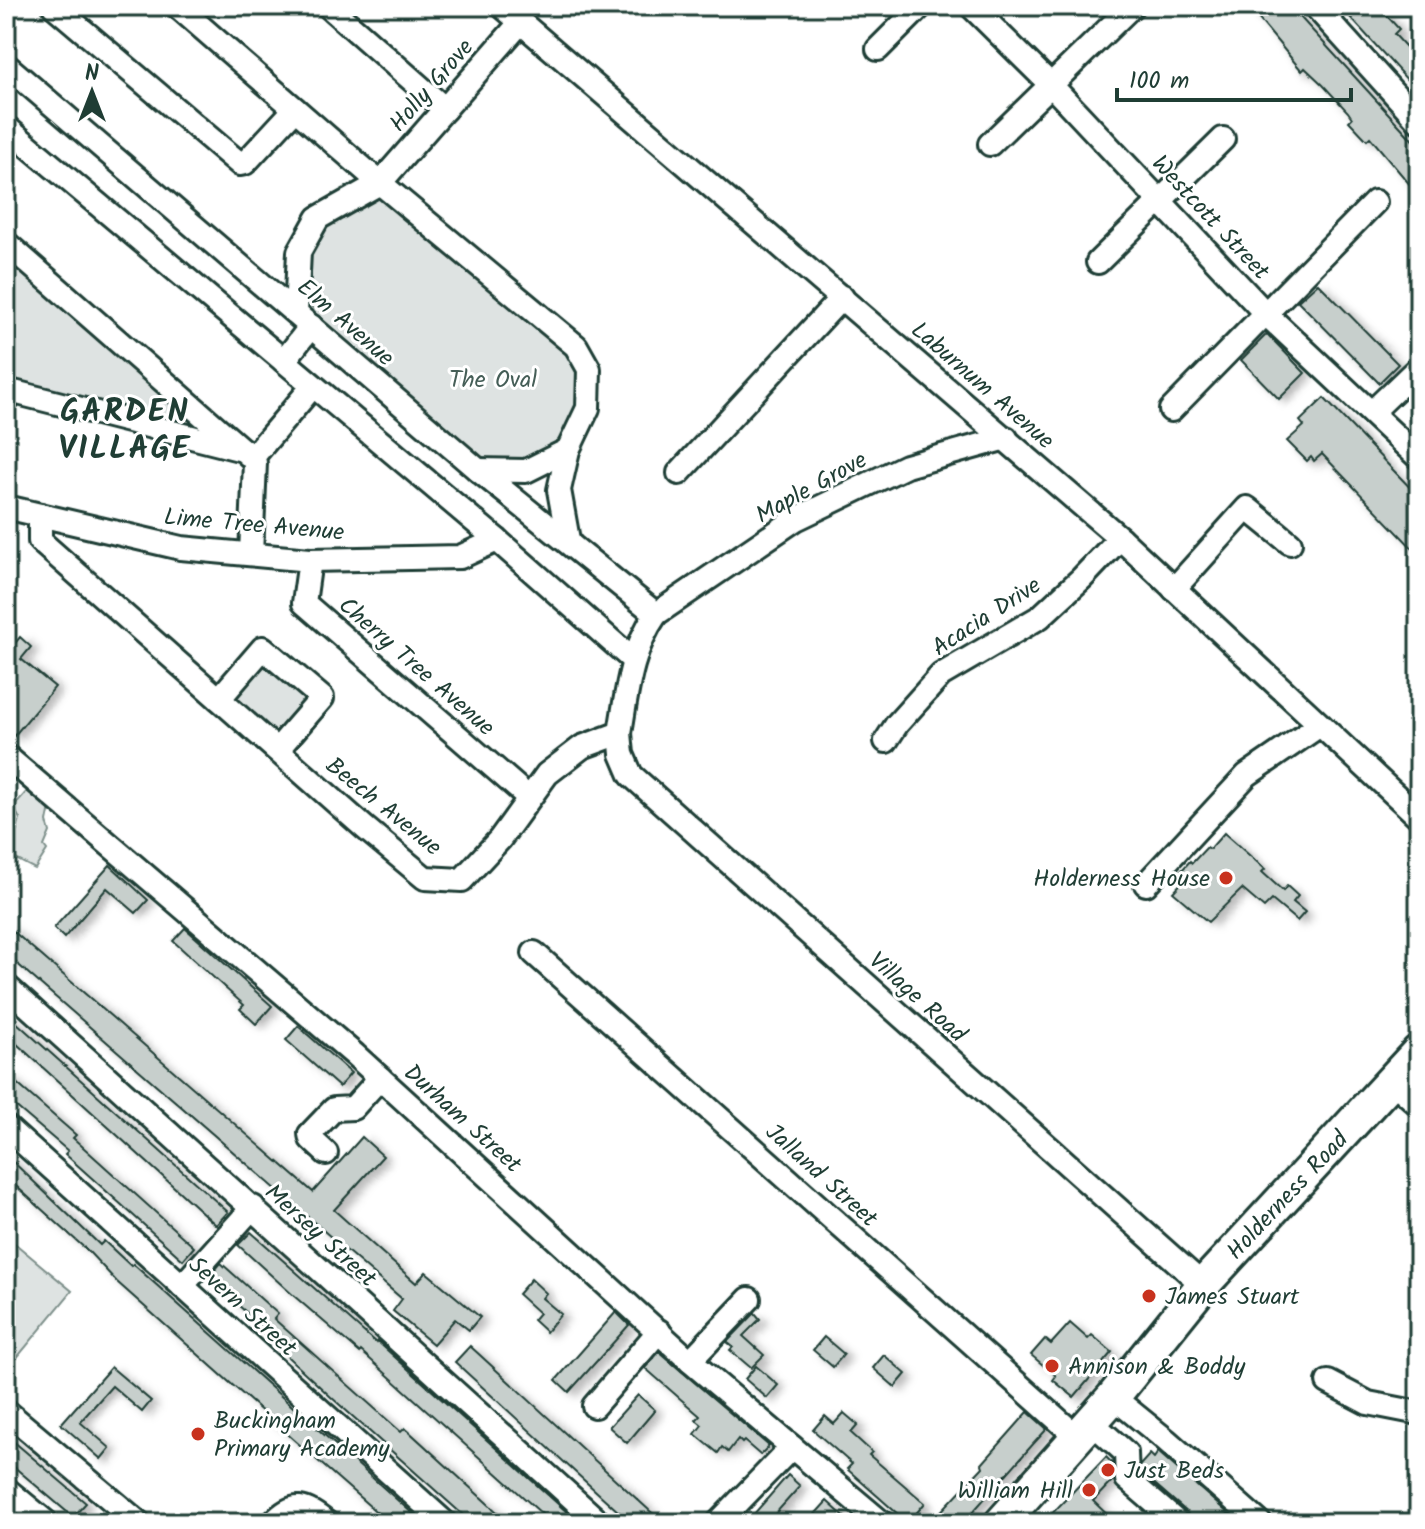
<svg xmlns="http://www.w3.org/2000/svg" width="1425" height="1529" font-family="Kalam,sans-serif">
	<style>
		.green { fill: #dee3e2; stroke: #7e908b; stroke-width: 2 }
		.building { fill: #c7cfcc; stroke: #1f3d34; stroke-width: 2; filter: url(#shadow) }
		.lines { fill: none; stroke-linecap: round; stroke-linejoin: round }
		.minor-casing { stroke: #1f3d34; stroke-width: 28 }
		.highway-casing { stroke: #1f3d34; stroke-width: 38 }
		.minor { stroke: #fff; stroke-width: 22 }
		.highway { stroke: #fff; stroke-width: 32 }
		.poi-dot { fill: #c8321e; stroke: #fff; stroke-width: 3 }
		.labels { text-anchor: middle; stroke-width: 6; stroke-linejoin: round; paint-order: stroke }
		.street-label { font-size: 24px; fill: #1f3d34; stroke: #fff }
		.park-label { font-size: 24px; fill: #455e57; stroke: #fff }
		.poi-label { font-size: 24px; fill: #1f3d34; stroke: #fff; text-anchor: start }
		.district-label { font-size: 32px; font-weight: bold; letter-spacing: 2px; fill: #1f3d34; stroke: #fff }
	</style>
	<defs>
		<filter id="shadow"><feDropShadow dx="7" dy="4" stdDeviation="4" flood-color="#0004"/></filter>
	</defs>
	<rect width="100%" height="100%" fill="#fff"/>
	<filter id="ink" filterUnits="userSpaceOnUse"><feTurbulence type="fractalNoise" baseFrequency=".0125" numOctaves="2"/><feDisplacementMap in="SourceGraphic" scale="16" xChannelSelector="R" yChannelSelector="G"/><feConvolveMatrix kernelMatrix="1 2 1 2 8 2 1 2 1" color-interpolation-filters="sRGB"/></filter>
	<g filter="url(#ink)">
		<g class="green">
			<path d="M377 196 567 350 578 371 576 406 560 442 519 461 479 458 316 317C303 289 303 252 323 228 332 217 363 204 377 196Z"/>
			<polygon points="6,253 217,432 6,388"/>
			<polygon points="264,659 309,699 276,737 230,698"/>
			<polygon points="27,791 50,807 47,822 50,832 44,846 47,850 35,869 6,854 6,832 17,831 20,819 13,807"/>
			<polygon points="6,1236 72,1291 6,1371"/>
		</g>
		<g class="building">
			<polygon points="1248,6 1290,6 1419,147 1419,178 1411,186 1370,137 1367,140 1349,121 1352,118 1348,112 1323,85 1305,68 1302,71 1296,64"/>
			<polygon points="1340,6 1378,6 1399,29 1394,34 1419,61 1419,93"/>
			<polygon points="1318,283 1398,364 1379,383 1298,301"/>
			<polygon points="1267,334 1305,373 1279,399 1241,360"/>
			<polygon points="1324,398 1419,497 1419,555 1322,454 1314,461 1311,457 1307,461 1287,441 1304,426 1300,421"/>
			<polygon points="20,637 31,647 21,659 55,687 14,736 6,729 6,654"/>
			<polygon points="1224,833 1265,869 1262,872 1283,891 1287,886 1298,896 1293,902 1305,912 1297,921 1272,900 1264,908 1242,889 1208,922 1173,892 1187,877 1181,871 1190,861 1192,863 1207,847 1210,849"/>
			<polygon points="110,865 148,900 136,913 107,888 64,938 54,928"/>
			<polygon points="6,925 313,1192 362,1137 383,1156 334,1210 416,1283 426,1272 480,1317 469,1330 455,1319 433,1344 393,1311 402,1299 6,954"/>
			<polygon points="185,928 272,1006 256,1024 240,1009 244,1005 173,941"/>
			<polygon points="6,1013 228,1212 216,1225 6,1034"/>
			<polygon points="298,1026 351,1073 339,1087 286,1040"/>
			<polygon points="6,1074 76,1135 73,1138 194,1247 183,1260 65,1154 68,1151 6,1098"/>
			<polygon points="6,1155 100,1245 104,1241 131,1266 133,1264 423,1523 389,1523 293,1439 117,1282 89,1252 6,1177"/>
			<polygon points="251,1232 376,1343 377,1341 579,1523 552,1523 361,1351 360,1353 294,1296 238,1245"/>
			<polygon points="221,1263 278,1314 274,1319 401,1432 405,1428 509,1523 472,1523 331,1397 264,1335 267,1331 208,1278"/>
			<polygon points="531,1279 546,1293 542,1298 561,1314 546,1332 533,1320 539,1313 518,1294"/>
			<polygon points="616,1312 629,1325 569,1392 556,1380"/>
			<polygon points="755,1313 760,1319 743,1336 764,1355 751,1368 730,1350 733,1347 727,1342"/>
			<polygon points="1070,1323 1088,1339 1092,1335 1112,1352 1074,1397 1053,1380 1056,1376 1031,1355 1045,1339 1051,1344"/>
			<polygon points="824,1337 844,1354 833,1367 813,1350"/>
			<polygon points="470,1346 650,1511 664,1523 631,1523 576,1473 455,1362"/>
			<polygon points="659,1352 769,1446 760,1455 744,1441 742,1443 738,1439 728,1452 722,1447 718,1453 695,1434 702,1425 696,1420 700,1416 645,1368"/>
			<polygon points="884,1355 906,1374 895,1387 873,1368"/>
			<polygon points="756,1366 778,1385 767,1398 745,1379"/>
			<polygon points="111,1367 151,1401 142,1412 112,1386 80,1422 110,1448 101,1459 61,1424"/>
			<polygon points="638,1395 655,1410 627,1443 609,1427"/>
			<polygon points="1028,1412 1047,1429 1035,1442 963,1523 930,1523 983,1467 982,1464"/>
			<polygon points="844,1413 858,1425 851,1433 872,1452 869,1455 925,1503 908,1523 847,1469 852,1464 813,1430 825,1416 834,1424"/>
			<polygon points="6,1435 86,1503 73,1517 6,1460"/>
			<polygon points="1158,1452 1229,1514 1221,1523 1192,1523 1187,1512 1141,1472 1140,1465 1150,1454 1154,1458"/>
			<polygon points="1106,1457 1112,1463 1113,1480 1093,1501 1116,1523 1043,1523"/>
			<polygon points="788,1475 800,1486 767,1523 746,1523"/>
			<polygon points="827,1501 851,1523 807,1523"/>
		</g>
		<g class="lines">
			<g class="minor-casing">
				<g id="minor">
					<polyline points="54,6 240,164 245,163 295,109"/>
					<polyline points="177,6 380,183 521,22"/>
					<polyline points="328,6 445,109"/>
					<polyline points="502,6 1120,538 1419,817"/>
					<polyline points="971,6 1050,84 1265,313 1419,458"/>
					<polyline points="1315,6 1419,121"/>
					<polyline points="878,49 921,6"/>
					<polyline points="6,65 478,470 656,614"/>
					<polyline points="6,127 497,540 633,660"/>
					<polyline points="990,144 1132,6"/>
					<polyline points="6,243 240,448"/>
					<polyline points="1098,262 1223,139"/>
					<polyline points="296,313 299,252 318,218 380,183 576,346 589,369 588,408 568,450 559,490 568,540"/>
					<polyline points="284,361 311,326"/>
					<polyline points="6,390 243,450 252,458 255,463 251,554"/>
					<polyline points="1171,410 1375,202"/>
					<polyline points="1372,412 1419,367"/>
					<polyline points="252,458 313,386"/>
					<polyline points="478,470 526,471 568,450"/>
					<polyline points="679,473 842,297"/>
					<polyline points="6,507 181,548 310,560 460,557 497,540"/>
					<path d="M40 515V541L365 828 425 878 462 880 500 839 547 774 582 747 620 733C627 691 631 650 656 614L796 519 906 466 1006 438"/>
					<polyline points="310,560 304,603 528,797"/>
					<polyline points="1174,589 1247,508 1290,543"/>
					<polyline points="219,699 263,648 322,698 277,750"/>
					<polyline points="620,733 622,754 631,775 1203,1285"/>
					<polyline points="886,741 897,724 941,675 1040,617 1082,578 1120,538"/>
					<polyline points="6,756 355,1055 690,1361 882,1523"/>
					<polyline points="1146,884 1247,775 1320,725"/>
					<polyline points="534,953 1076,1436"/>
					<polyline points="6,986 600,1523"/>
					<polyline points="1392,1081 1419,1105"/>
					<polyline points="6,1127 445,1523"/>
					<polyline points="326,1153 311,1139 310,1134 334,1109 353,1108 380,1078"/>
					<polyline points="182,1286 253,1207"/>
					<polyline points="690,1361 749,1299"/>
					<polyline points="1328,1382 1368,1403 1419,1413"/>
					<polyline points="1113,1397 1166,1440 1260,1523"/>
					<polyline points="594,1406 659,1331"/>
					<polyline points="6,1411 139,1523"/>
					<polyline points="1090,1421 1126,1453 1127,1479 1178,1523"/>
					<polyline points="6,1489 47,1523"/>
					<path d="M273 1523C294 1500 305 1506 327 1523"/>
					<polyline points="718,1523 792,1447"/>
				</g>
			</g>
			<g class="highway-casing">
				<polyline id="highway" points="1001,1523 1113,1397 1203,1285 1419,1051"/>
			</g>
			<use href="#minor" class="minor"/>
			<use href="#highway" class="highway"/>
		</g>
	</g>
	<g class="poi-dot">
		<circle cx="1226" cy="878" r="8"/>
		<circle cx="1149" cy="1296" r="8"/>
		<circle cx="1052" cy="1366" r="8"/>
		<circle cx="198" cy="1434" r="8"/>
		<circle cx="1108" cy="1470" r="8"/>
		<circle cx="1089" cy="1490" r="8"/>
	</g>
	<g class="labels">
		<g class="street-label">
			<text transform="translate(431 85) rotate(-49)" y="8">Holly Grove</text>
			<text transform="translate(1211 217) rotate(47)" y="8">Westcott Street</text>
			<text transform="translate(346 322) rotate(41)" y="8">Elm Avenue</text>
			<text transform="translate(983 385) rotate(41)" y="8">Laburnum Avenue</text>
			<text transform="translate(811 487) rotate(-29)" y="8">Maple Grove</text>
			<text transform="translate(254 524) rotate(5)" y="8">Lime Tree Avenue</text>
			<text transform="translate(986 616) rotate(-33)" y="8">Acacia Drive</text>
			<text transform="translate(417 666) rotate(41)" y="8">Cherry Tree Avenue</text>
			<text transform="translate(384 806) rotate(39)" y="8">Beech Avenue</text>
			<text transform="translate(918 997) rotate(42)" y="8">Village Road</text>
			<text transform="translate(463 1118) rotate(42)" y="8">Durham Street</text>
			<text transform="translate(822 1175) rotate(42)" y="8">Jalland Street</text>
			<text transform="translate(1287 1195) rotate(-47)" y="8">Holderness Road</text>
			<text transform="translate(321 1235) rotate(42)" y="8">Mersey Street</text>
			<text transform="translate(243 1306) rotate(42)" y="8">Severn Street</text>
		</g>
		<g class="park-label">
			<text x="493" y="387">The Oval</text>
		</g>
		<g class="poi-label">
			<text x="1210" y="886" text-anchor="end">Holderness House</text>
			<text x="1165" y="1304">James Stuart</text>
			<text x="1068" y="1374">Annison &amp; Boddy</text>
			<text x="214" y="1428">Buckingham<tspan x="214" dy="28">Primary Academy</tspan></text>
			<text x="1124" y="1478">Just Beds</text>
			<text x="1073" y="1498" text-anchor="end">William Hill</text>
		</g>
		<g class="district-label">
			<text x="125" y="421">GARDEN<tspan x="125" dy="37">VILLAGE</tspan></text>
		</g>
	</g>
	<rect width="1425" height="1529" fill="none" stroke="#fff" stroke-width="32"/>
	<rect x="16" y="16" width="1393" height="1497" fill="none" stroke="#1f3d34" stroke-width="3" filter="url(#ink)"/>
	<g transform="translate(92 92)" stroke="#ffffff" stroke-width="6" paint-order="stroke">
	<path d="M0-6L14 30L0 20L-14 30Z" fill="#1f3d34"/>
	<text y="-12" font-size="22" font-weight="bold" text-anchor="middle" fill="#1f3d34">N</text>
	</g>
	<path d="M1117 88v12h234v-12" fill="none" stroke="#1f3d34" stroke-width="4"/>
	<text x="1129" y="88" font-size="24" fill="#1f3d34" stroke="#ffffff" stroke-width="6" paint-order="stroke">100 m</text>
</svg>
